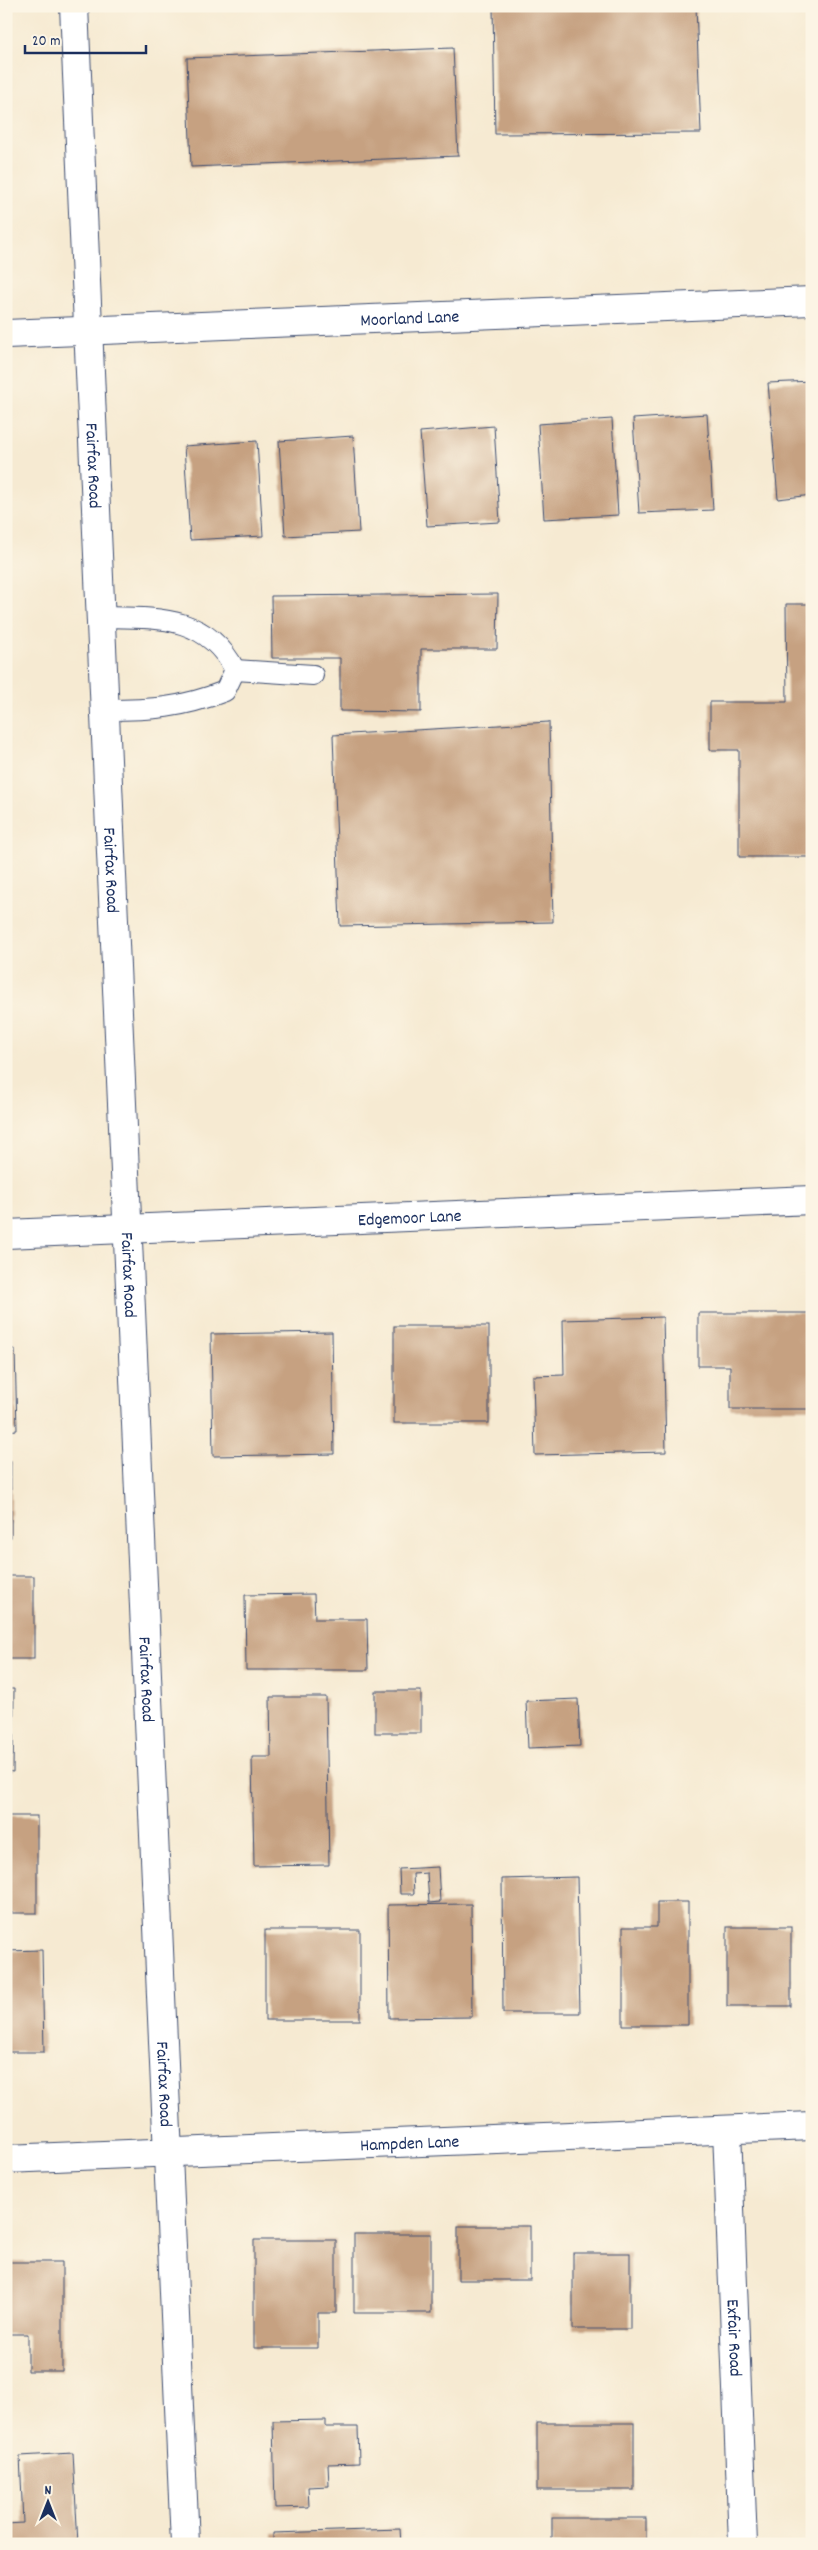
<svg xmlns="http://www.w3.org/2000/svg" width="818" height="2550" font-family="Dekko,sans-serif">
	<style>
		.building { fill: #c6a181 }
		.lines { fill: none; stroke-linecap: round; stroke-linejoin: round }
		.service-casing { stroke: #3c4b6f; stroke-width: 22 }
		.minor-casing { stroke: #3c4b6f; stroke-width: 30 }
		.service { stroke: #fff; stroke-width: 20 }
		.minor { stroke: #fff; stroke-width: 28 }
		.labels { text-anchor: middle; stroke-width: 5; stroke-linejoin: round; paint-order: stroke }
		.street-label { font-size: 18px; fill: #1b2f5e; stroke: #fcf5e5 }
	</style>
	<rect width="100%" height="100%" fill="#fcf5e5"/>
	<filter id="ink" filterUnits="userSpaceOnUse"><feTurbulence type="fractalNoise" baseFrequency=".02" numOctaves="2"/><feDisplacementMap in="SourceGraphic" scale="10" xChannelSelector="R" yChannelSelector="G"/><feConvolveMatrix kernelMatrix="1 2 1 2 8 2 1 2 1" color-interpolation-filters="sRGB"/></filter>
	<filter id="wash" filterUnits="userSpaceOnUse"><feTurbulence type="fractalNoise" baseFrequency=".0096" numOctaves="4" result="noise"/><feDisplacementMap in="SourceGraphic" scale="20" xChannelSelector="R" yChannelSelector="G"/><feGaussianBlur stdDeviation="1.12" result="paint"/><feColorMatrix in="noise" values="0 0 0 0 0 0 0 0 0 0 0 0 0 0 0 0 0 1.4 0 .05"/><feComposite in="paint" operator="in"/></filter>
	<g filter="url(#wash)">
		<rect width="100%" height="100%" fill="#f6ead2"/>
		<g id="blocks">
			<g class="building">
				<polygon points="493,6 696,6 701,133 495,134"/>
				<polygon points="453,48 458,156 191,167 187,58"/>
				<polygon points="812,381 812,495 778,499 768,383"/>
				<polygon points="707,414 713,510 639,513 633,419"/>
				<polygon points="612,419 618,515 544,519 538,424"/>
				<polygon points="494,426 500,522 427,526 420,432"/>
				<polygon points="353,436 359,532 285,536 279,441"/>
				<polygon points="257,441 263,536 190,540 184,446"/>
				<polygon points="498,594 497,649 421,649 421,712 340,711 340,658 272,658 271,596"/>
				<polygon points="786,604 812,604 812,857 739,857 739,750 710,750 710,702 787,702"/>
				<polygon points="549,722 553,922 340,926 333,735"/>
				<polygon points="698,1313 812,1313 812,1409 730,1409 730,1366 698,1366"/>
				<polygon points="663,1317 666,1452 535,1455 533,1376 564,1375 563,1320"/>
				<rect x="394" y="1326" width="95" height="97"/>
				<polygon points="332,1332 334,1454 213,1456 211,1334"/>
				<polygon points="6,1349 15,1349 17,1430 6,1431"/>
				<rect x="6" y="1462" width="5" height="75"/>
				<rect x="6" y="1576" width="28" height="83"/>
				<polygon points="314,1594 315,1619 367,1619 368,1670 246,1670 245,1595"/>
				<polygon points="6,1689 14,1689 13,1772 6,1771"/>
				<rect x="375" y="1691" width="46" height="42"/>
				<polygon points="270,1697 326,1697 329,1865 254,1866 252,1757 271,1757"/>
				<polygon points="578,1699 580,1746 528,1748 526,1701"/>
				<rect x="6" y="1816" width="31" height="97"/>
				<polygon points="438,1867 440,1902 429,1903 427,1873 413,1874 414,1894 400,1894 399,1869"/>
				<polygon points="577,1877 580,2013 503,2013 502,1879"/>
				<polygon points="657,1902 688,1902 688,2025 623,2025 623,1927 657,1927"/>
				<polygon points="471,1904 472,2017 389,2018 388,1905"/>
				<rect x="727" y="1927" width="64" height="79"/>
				<rect x="265" y="1930" width="95" height="90"/>
				<polygon points="42,1950 44,2052 6,2052 6,1951"/>
				<rect x="458" y="2226" width="72" height="54"/>
				<rect x="354" y="2234" width="77" height="79"/>
				<polygon points="254,2240 336,2240 336,2313 318,2313 318,2348 254,2348"/>
				<rect x="573" y="2253" width="57" height="76"/>
				<polygon points="6,2262 62,2262 62,2371 28,2371 28,2334 6,2334"/>
				<polygon points="326,2420 326,2427 358,2427 359,2463 328,2464 329,2486 308,2487 309,2507 275,2508 273,2421"/>
				<rect x="537" y="2423" width="97" height="67"/>
				<polygon points="73,2453 78,2544 6,2544 6,2524 23,2523 20,2456"/>
				<rect x="552" y="2518" width="94" height="26"/>
				<polygon points="400,2529 401,2544 273,2544 273,2533"/>
			</g>
		</g>
	</g>
	<g filter="url(#ink)">
		<use href="#blocks" fill-opacity="0" stroke="#3c4b6f" stroke-width="1"/>
		<g class="lines">
			<g class="service-casing">
				<g id="service">
					<path d="M101 617C156 618 206 614 235 670L225 691C182 708 151 710 105 710"/>
					<polyline points="235,670 313,675"/>
				</g>
			</g>
			<g class="minor-casing">
				<g id="minor">
					<path id="s1" d="M74 6 185 2544"/>
					<path id="s2" d="M6 334 812 301"/>
					<path id="s3" d="M6 1234 812 1200"/>
					<path id="s4" d="M727 2130 743 2544"/>
					<path id="s5" d="M6 2159 812 2126"/>
				</g>
			</g>
			<use href="#service" class="service"/>
			<use href="#minor" class="minor"/>
		</g>
	</g>
	<g class="labels">
		<g class="street-label">
			<text dy="6" stroke="none"><textPath href="#s2" startOffset="404">Moorland Lane</textPath></text>
			<text dy="6" stroke="none"><textPath href="#s1" startOffset="460">Fairfax Road</textPath></text>
			<text dy="6" stroke="none"><textPath href="#s1" startOffset="865">Fairfax Road</textPath></text>
			<text dy="6" stroke="none"><textPath href="#s3" startOffset="404">Edgemoor Lane</textPath></text>
			<text dy="6" stroke="none"><textPath href="#s1" startOffset="1270">Fairfax Road</textPath></text>
			<text dy="6" stroke="none"><textPath href="#s1" startOffset="1675">Fairfax Road</textPath></text>
			<text dy="6" stroke="none"><textPath href="#s1" startOffset="2080">Fairfax Road</textPath></text>
			<text dy="6" stroke="none"><textPath href="#s5" startOffset="404">Hampden Lane</textPath></text>
			<text dy="6" stroke="none"><textPath href="#s4" startOffset="208">Exfair Road</textPath></text>
		</g>
	</g>
	<rect width="818" height="2550" fill="none" stroke="#fcf5e5" stroke-width="25"/>
	<g transform="translate(48 2502)" stroke="#fcf5e5" stroke-width="4" paint-order="stroke">
	<path d="M0-4L9 19L0 12L-9 19Z" fill="#1b2f5e"/>
	<text y="-8" font-size="14" font-weight="bold" text-anchor="middle" fill="#1b2f5e">N</text>
	</g>
	<path d="M25 45v8h121v-8" fill="none" stroke="#1b2f5e" stroke-width="2.5"/>
	<text x="32" y="45" font-size="15" fill="#1b2f5e" stroke="#fcf5e5" stroke-width="4" paint-order="stroke">20 m</text>
</svg>
